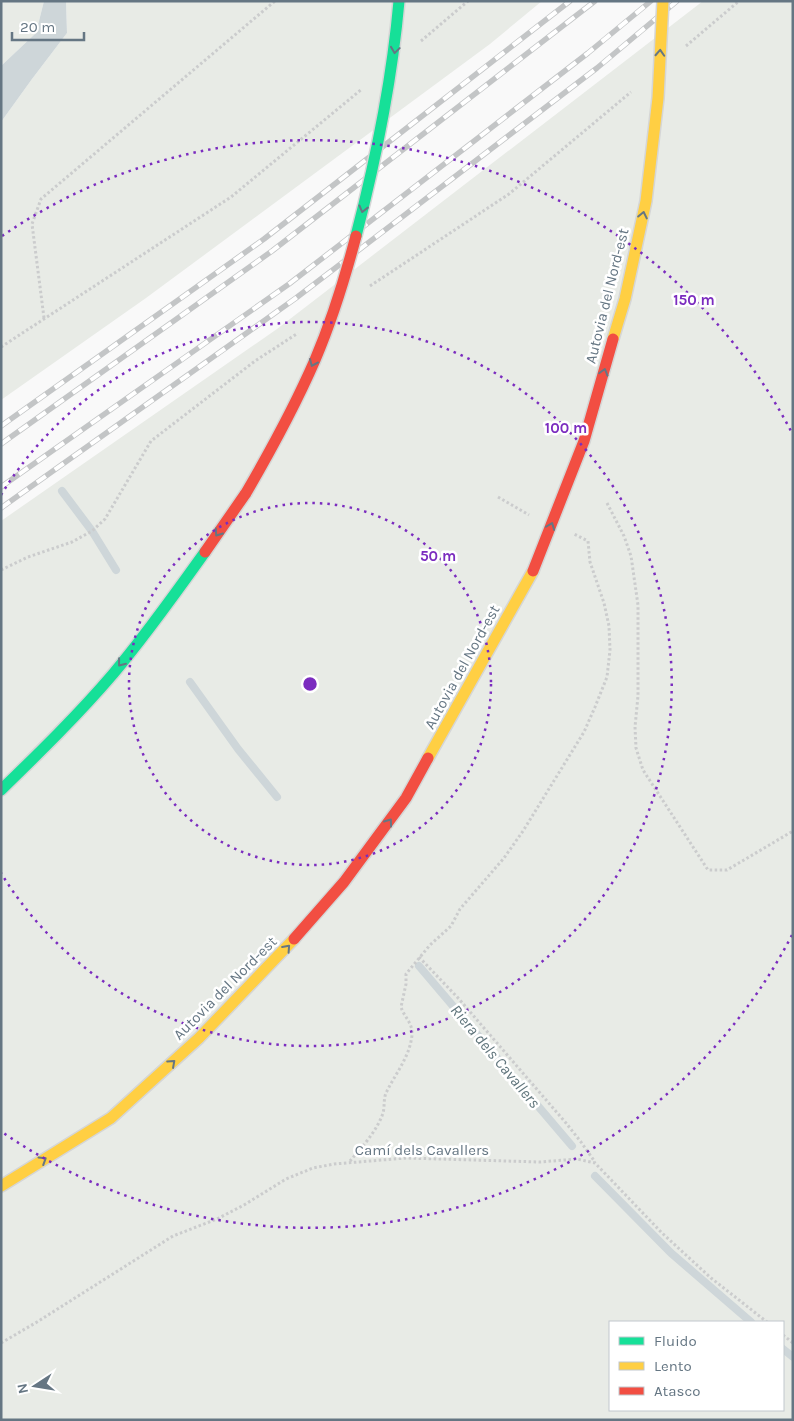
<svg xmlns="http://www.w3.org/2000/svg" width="794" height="1421" font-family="Karla,sans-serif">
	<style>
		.green { fill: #e8ebe6; fill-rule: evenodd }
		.water { fill: #ced6d9 }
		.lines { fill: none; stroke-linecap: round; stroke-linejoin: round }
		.stream { stroke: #ced6d9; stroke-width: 8 }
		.fast-casing { stroke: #d5d6d6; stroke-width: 14 }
		.slow-casing { stroke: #d5d6d6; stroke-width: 14 }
		.jam-casing { stroke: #d5d6d6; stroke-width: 14 }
		.path { stroke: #cbcccd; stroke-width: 3; stroke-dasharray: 2.5 2.5; stroke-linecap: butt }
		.fast { stroke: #16e098; stroke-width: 11 }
		.slow { stroke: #ffcf43; stroke-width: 11 }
		.jam { stroke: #f24e42; stroke-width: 11 }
		.rail-casing { stroke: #c3c5c6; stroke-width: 5.5 }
		.rail { stroke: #fff; stroke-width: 4; stroke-dasharray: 11; stroke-linecap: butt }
		.fast-bridge-casing { stroke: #d5d6d6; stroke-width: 14; stroke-linecap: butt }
		.slow-bridge-casing { stroke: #d5d6d6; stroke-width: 14; stroke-linecap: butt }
		.jam-bridge-casing { stroke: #d5d6d6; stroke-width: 14; stroke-linecap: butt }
		.fast-bridge { stroke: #16e098; stroke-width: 11 }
		.slow-bridge { stroke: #ffcf43; stroke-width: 11 }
		.jam-bridge { stroke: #f24e42; stroke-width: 11 }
		.oneway { stroke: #657683 }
		.ring { fill: none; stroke: #7b2cbf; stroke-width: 2.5; stroke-dasharray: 2.5 5 }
		.labels { text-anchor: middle; stroke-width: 5; stroke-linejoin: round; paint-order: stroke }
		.street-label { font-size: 15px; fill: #657683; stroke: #fff }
		.water-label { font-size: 16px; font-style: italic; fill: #60757c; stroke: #fff }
		.centre { fill: #7b2cbf; stroke: #fff; stroke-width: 2.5 }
		.ring-label { font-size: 15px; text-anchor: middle; font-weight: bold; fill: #7b2cbf; stroke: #fff; stroke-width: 5; stroke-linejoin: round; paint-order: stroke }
	</style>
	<rect width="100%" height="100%" fill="#f9f9f9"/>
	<g class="green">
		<polygon points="1,1 44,1 36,33 1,66"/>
		<polygon points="66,1 542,1 490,44 146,298 1,400 1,122 32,79 67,33"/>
		<path d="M703 1H793V1420H1V521L277 329ZM610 1322H783V1410H610Z"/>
	</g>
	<polygon class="water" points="44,1 66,1 67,33 32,79 1,122 1,66 36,33"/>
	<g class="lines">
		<g class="stream">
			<polyline points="62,491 92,531 116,570"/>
			<polyline points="190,682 238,749 277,797"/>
			<polyline points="419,966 572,1146"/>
			<polyline points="595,1176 671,1253 751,1322"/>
			<polyline points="783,1349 793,1357"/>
		</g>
		<g class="fast-casing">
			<path id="fast" d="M1 790C39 753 78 715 113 674 146 635 175 594 205 552"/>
		</g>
		<g class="slow-casing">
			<g id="slow">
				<polyline points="428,758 533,571"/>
				<polyline points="1,1186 111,1118 199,1038 294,939"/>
			</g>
		</g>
		<g class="jam-casing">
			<g id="jam">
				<polyline points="205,552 246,493"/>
				<polyline points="294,939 344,882 406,798 428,758"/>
			</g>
		</g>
		<g class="path">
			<polyline points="421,41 468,1"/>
			<polyline points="686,46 739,1"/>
			<polyline points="370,286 509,194 631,92"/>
			<polyline points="44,318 32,224 41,199 275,1"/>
			<polyline points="1,347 231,197 362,89"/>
			<polyline points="498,497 529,515"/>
			<polyline points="607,503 624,536 631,556 638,605 638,696 635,727 636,748 643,770 708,870 727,870 793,831"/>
			<polyline points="1,570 28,557 72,542 92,531 105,519 151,441 255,361 298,333"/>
			<polyline points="419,957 459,999 566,1123 581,1142 595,1162"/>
			<path d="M350 1161C362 1147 377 1131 383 1113 385 1106 383 1098 387 1091 396 1073 410 1056 412 1035 413 1023 404 1017 401 1007L406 984V974L430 945 451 926 460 909 504 858 523 831 584 732 595 707 607 677 610 650 609 626 604 603 590 562 588 541 574 534"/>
			<polyline points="783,1335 793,1343"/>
			<polyline points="1,1343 37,1322 173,1236 217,1219 244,1205 286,1179 313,1168 334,1164 406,1158 540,1162 577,1159 595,1163 662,1233 711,1278 767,1322"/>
		</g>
		<use href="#fast" class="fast"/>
		<use href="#slow" class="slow"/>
		<use href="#jam" class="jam"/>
		<g class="rail-casing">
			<g id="rail">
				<polyline points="1,426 264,239 570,1"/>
				<polyline points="1,444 272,251 595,1"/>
				<polyline points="1,487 289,284 588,53 651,1"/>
				<polyline points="1,508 296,298 597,68 677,1"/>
			</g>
		</g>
		<use href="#rail" class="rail"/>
		<g class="fast-bridge-casing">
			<path id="fast-bridge" d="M356 236C376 159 392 81 399 1"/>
		</g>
		<g class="slow-bridge-casing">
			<polyline id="slow-bridge" points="613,339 625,299 646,201 658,98 663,1"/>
		</g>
		<g class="jam-bridge-casing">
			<g id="jam-bridge">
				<path d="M246 493C271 450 295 406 315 360 332 320 345 278 356 236"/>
				<polyline points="533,571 584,441 613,339"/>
			</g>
		</g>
		<use href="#fast-bridge" class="fast-bridge"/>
		<use href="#slow-bridge" class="slow-bridge"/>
		<use href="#jam-bridge" class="jam-bridge"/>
	</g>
	<defs><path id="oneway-chevron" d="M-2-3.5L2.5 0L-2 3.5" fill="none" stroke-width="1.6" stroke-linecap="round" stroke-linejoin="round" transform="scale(1.25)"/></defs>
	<g class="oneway">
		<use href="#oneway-chevron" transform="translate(395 50) rotate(98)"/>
		<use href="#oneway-chevron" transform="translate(660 53) rotate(-87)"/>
		<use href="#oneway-chevron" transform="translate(363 209) rotate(104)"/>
		<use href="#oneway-chevron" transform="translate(643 215) rotate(-78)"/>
		<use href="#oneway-chevron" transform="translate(313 363) rotate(114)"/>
		<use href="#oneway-chevron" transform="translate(604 372) rotate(-74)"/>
		<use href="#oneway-chevron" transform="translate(551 526) rotate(-69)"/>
		<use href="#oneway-chevron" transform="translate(218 533) rotate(125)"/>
		<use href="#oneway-chevron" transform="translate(121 663) rotate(128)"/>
		<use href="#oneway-chevron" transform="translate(389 822) rotate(-54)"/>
		<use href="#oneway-chevron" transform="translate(287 948) rotate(-48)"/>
		<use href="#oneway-chevron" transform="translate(172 1063) rotate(-42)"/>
		<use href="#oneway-chevron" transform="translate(43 1160) rotate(-32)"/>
	</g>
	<g class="ring">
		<circle cx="310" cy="684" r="181"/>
		<path d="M1 495A362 362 0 1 1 1 873"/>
		<path d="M792 935A543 543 0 0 1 2 1132M2 236A543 543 0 0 1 792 433"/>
	</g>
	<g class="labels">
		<g class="street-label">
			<text transform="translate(607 296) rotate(-76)" y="5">Autovia del Nord-est</text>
			<text transform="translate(462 667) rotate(-61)" y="5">Autovia del Nord-est</text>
			<text transform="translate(225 988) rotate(-45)" y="5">Autovia del Nord-est</text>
			<text x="422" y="1155">Camí dels Cavallers</text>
		</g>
		<g class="water-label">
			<text transform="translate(496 1056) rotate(50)" y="6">Riera dels Cavallers</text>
		</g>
	</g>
	<circle cx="310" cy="684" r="8" class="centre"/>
	<g class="ring-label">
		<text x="694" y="305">150 m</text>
		<text x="566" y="433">100 m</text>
		<text x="438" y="561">50 m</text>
	</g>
	<rect width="794" height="1421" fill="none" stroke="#657683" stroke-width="5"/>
	<rect x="609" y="1321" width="175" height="90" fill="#ffffff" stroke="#c1c8cd"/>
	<rect x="619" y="1337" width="25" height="8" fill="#16e098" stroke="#c1c8cd"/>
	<text x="654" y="1346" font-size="15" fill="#657683">Fluido</text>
	<rect x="619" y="1362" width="25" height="8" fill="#ffcf43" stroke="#c1c8cd"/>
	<text x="654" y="1371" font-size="15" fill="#657683">Lento</text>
	<rect x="619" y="1387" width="25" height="8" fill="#f24e42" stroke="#c1c8cd"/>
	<text x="654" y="1396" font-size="15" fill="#657683">Atasco</text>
	<g transform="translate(35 1386) rotate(258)" stroke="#ffffff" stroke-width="4" paint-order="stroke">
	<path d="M0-4L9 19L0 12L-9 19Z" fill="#657683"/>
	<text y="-8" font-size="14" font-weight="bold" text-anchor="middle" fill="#657683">N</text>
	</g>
	<path d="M12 32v8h72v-8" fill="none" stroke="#657683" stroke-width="2.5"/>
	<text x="20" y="32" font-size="15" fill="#657683" stroke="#ffffff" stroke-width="4" paint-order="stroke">20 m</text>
</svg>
